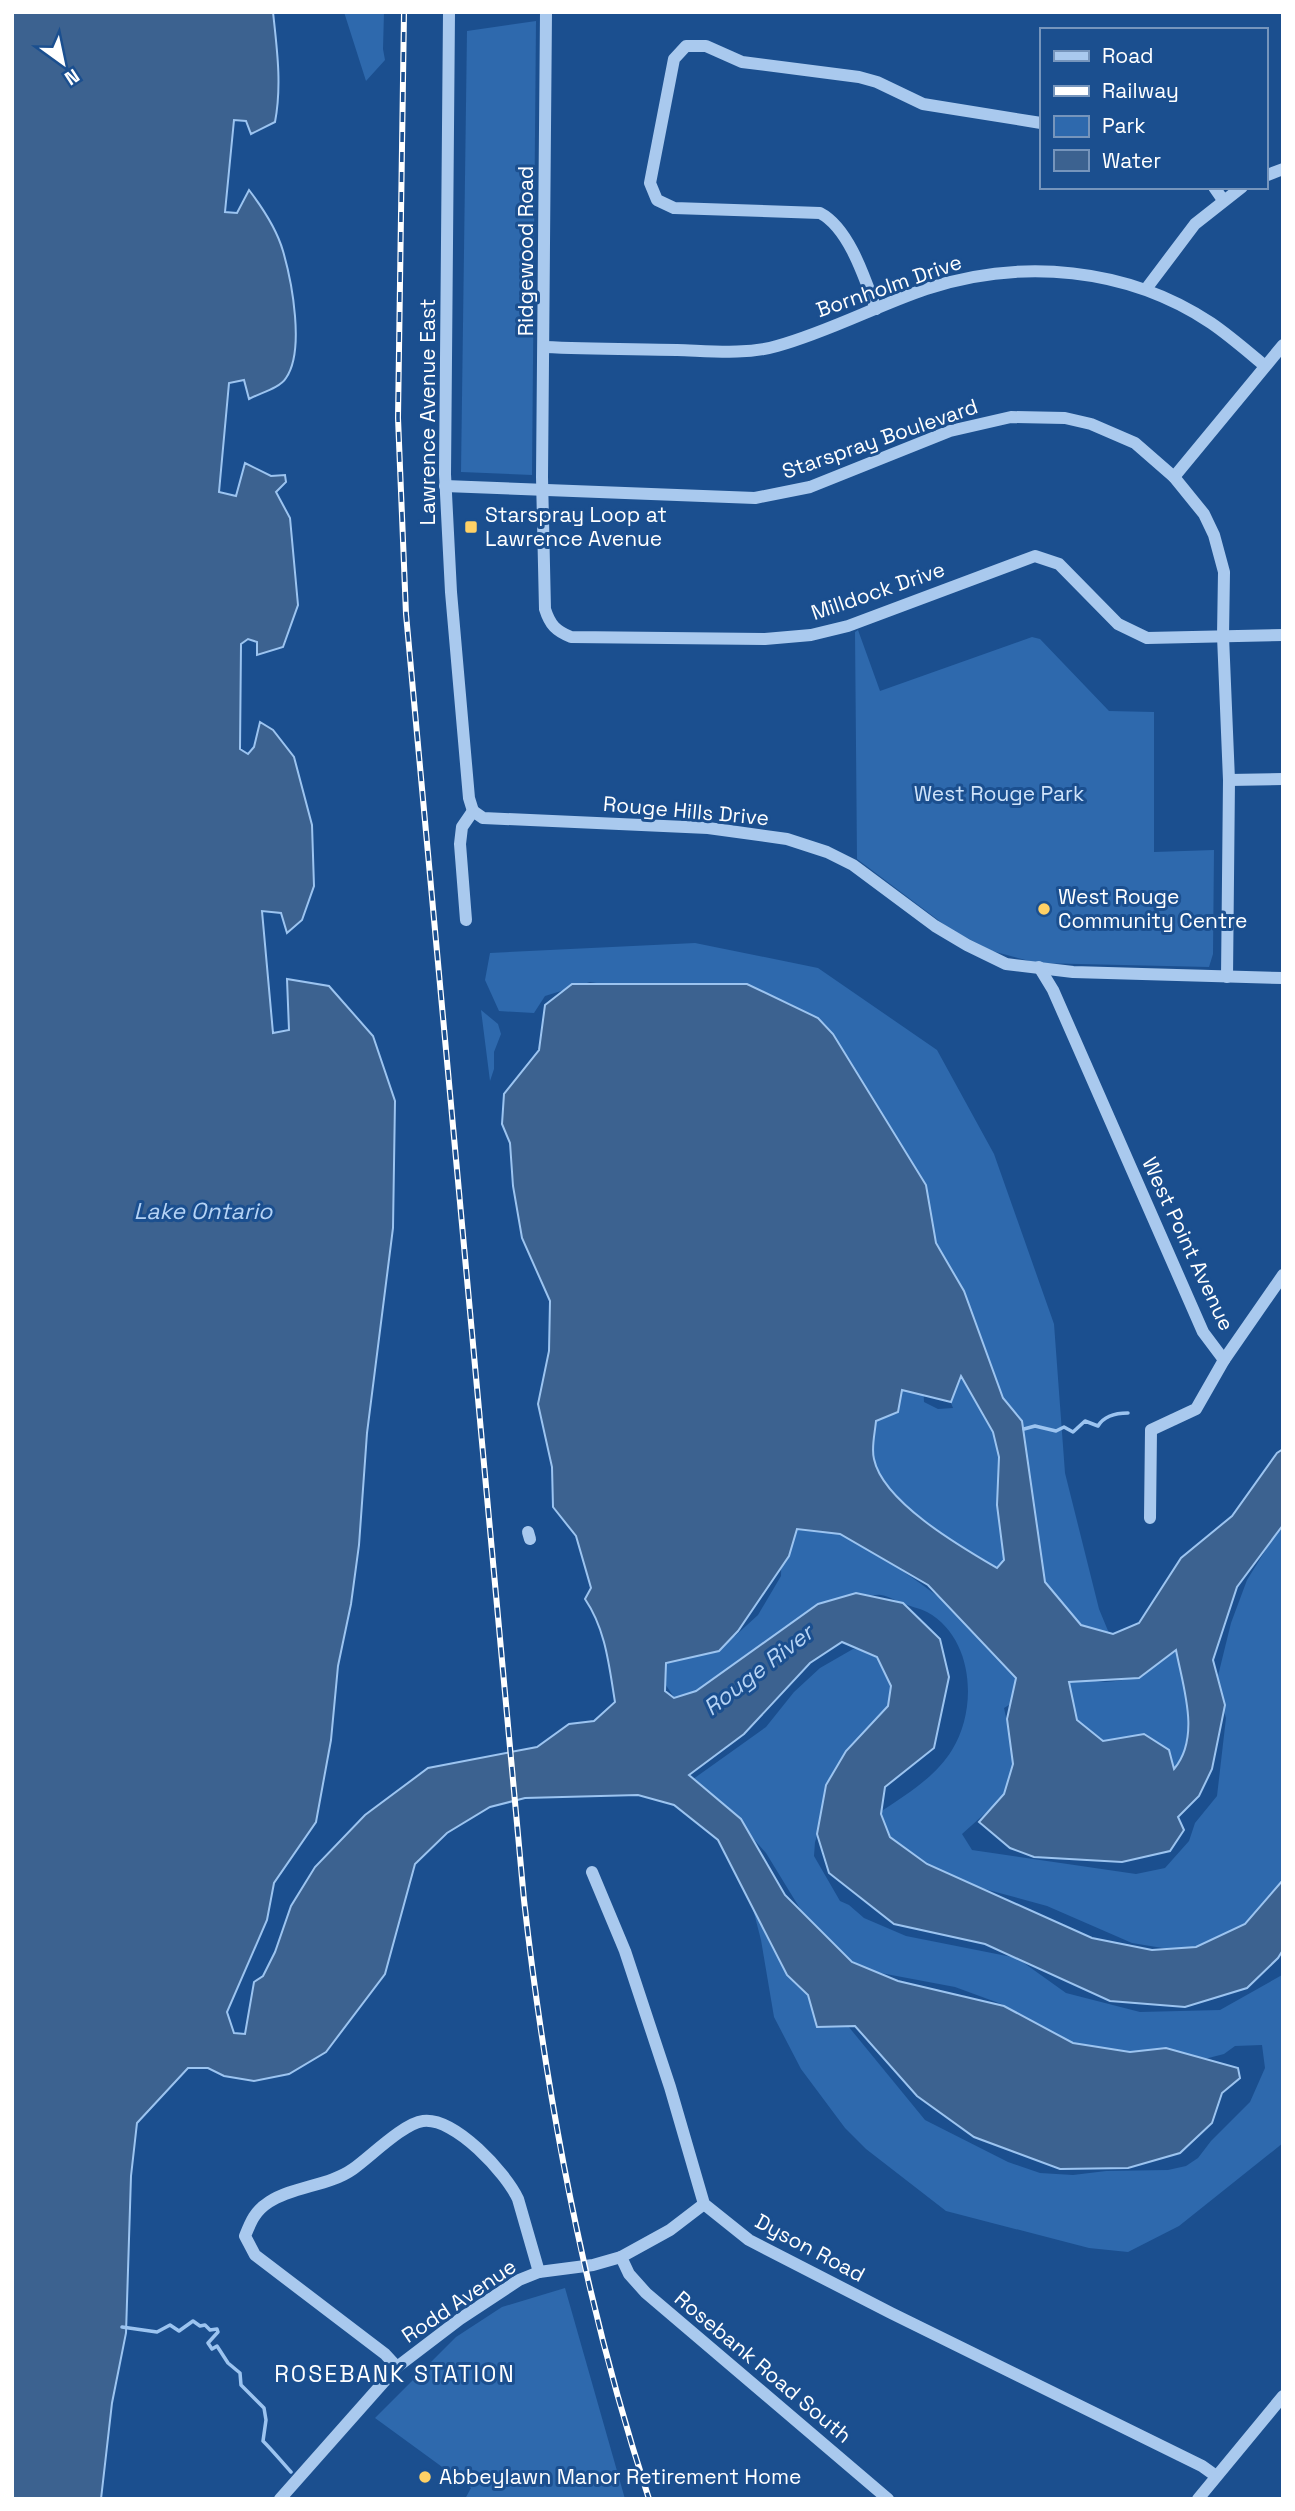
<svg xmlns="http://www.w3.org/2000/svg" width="1295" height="2511" font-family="'Space Grotesk',sans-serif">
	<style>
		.green { fill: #2e69ad }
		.water { fill: #3c6290; stroke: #9cc4f0; stroke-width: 2; fill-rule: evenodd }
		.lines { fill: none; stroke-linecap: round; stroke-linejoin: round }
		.stream { stroke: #9cc4f0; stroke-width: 3.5 }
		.minor { stroke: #a9c9ee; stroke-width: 12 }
		.rail-casing { stroke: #fff; stroke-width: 6 }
		.rail { stroke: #1b4f8f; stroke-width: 3.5; stroke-dasharray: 10; stroke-linecap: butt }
		.poi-dot { fill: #ffd166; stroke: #1b4f8f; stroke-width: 2.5 }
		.labels { text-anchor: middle; stroke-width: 6; stroke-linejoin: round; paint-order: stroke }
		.street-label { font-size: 21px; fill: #fff; stroke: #1b4f8f }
		.poi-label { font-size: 21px; fill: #fff; stroke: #1b4f8f; text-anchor: start }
		.park-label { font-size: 21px; fill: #cfe3fa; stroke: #1b4f8f }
		.water-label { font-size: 23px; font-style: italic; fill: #b5d3f5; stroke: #1b4f8f }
		.neighbourhood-label { font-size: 23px; letter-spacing: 2px; fill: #fff; stroke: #1b4f8f }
	</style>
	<rect width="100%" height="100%" fill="#1b4f8f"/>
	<g class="green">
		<polygon points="344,12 384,12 383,49 385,60 366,81"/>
		<polygon points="536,21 532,475 461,472 467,31"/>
		<polygon points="858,630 880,691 1032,637 1040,639 1109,711 1154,712 1154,852 1214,850 1213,954 1209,967 1037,963 992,951 950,929 857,859 855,632"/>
		<polygon points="695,943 818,968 937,1050 994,1154 1054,1324 1065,1473 1099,1609 1111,1638 1077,1634 1055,1611 1044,1577 1022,1427 992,1379 815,1020 789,1003 746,991 682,983 615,986 590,982 545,996 534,1013 499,1011 485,980 490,953"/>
		<polygon points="481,1010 498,1024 501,1034 494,1052 494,1069 490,1081"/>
		<polygon points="900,1271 966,1368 978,1406 1004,1448 1006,1464 997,1497 1008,1581 881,1495 838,1348 923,1384 924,1402 938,1409 953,1408"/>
		<path d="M1283 1522V1906L1193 1953 1132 1943 1047 1906 966 1884 919 1864 898 1847 881 1823 879 1813C905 1795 935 1778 952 1750 978 1708 974 1638 927 1612 919 1608 909 1606 901 1603 895 1600 888 1596 881 1595 873 1594 863 1598 855 1599L681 1707 656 1671 670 1655 690 1654 735 1636 758 1615 781 1576 782 1527C796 1526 812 1522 826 1523 836 1525 849 1537 858 1542 897 1566 1026 1649 1019 1699L1004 1708 1016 1764 1010 1791 962 1834 972 1850 1136 1874 1165 1868 1189 1841 1195 1823 1217 1796 1226 1718 1216 1684 1231 1623 1247 1580Z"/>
		<path d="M1186 1619 1194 1713 1179 1781 1081 1791 1066 1682 1074 1676C1084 1678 1096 1682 1106 1682 1150 1680 1169 1656 1186 1619Z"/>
		<path d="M853 1649C883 1649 886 1669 898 1693L833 1790 815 1842 814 1856 840 1901 849 1905 864 1918 906 1936 1017 1958 1066 1993 1140 2012 1220 2010 1282 1975 1283 2143 1179 2226 1128 2252 1089 2248 946 2211 866 2149 845 2128 801 2069 774 2017 761 1940 744 1874 830 2004 925 2120 1008 2162 1040 2173 1073 2175 1106 2171 1168 2170 1186 2166 1198 2158 1211 2141 1250 2102 1265 2068 1262 2045 1235 2046 1224 2054 1193 2062 1052 2043 1004 2005 955 1987 870 1971 821 1943 766 1853 724 1806 689 1782 766 1727 794 1692 820 1668Z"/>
		<polygon points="565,2288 625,2499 465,2499 471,2488 375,2418 456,2337 502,2307"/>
	</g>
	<path class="water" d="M12 12H273C277 49 282 85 275 122L251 134 246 121 234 120 225 212 237 213 249 190C262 207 277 230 283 251 292 282 305 351 286 378 280 388 260 393 249 399L244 380 229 383 219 492 236 496 245 463 271 476 285 475 286 482 276 492 290 518 298 605 283 647 257 655V642L248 639 241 644 240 749 248 754 254 747 260 722 273 730 294 757 312 825 314 886 302 920 287 933 281 913 262 911 273 1033 289 1030 287 979 329 986 373 1036 395 1101 393 1228 367 1433 359 1545 351 1604 338 1666 331 1740 316 1822 274 1883 267 1920 227 2012 234 2033 245 2034 254 1982 263 1976 275 1952 291 1906 315 1867 365 1815 428 1768 537 1747 569 1724 594 1721 615 1702C609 1666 606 1630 585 1599L591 1588 576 1536 553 1507 552 1467 538 1404 549 1351 550 1301 522 1238 513 1186 510 1143 502 1124 504 1094 539 1050 545 1005 572 984H747L818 1018 833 1034 926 1185 936 1243 964 1291 1003 1398 1022 1421 1045 1582 1081 1625 1113 1634 1139 1623 1181 1558 1232 1516 1277 1453 1283 1449V1525L1237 1587 1213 1660 1225 1705 1212 1769 1199 1796 1178 1817 1184 1830 1170 1851 1122 1862 1034 1857 1010 1848 979 1822 1004 1794 1013 1764 1007 1719 1016 1678 928 1585 840 1534 797 1529 789 1556 738 1631 719 1651 666 1663 665 1691 674 1698 696 1691 818 1604 856 1593 903 1603 940 1639 949 1677 934 1748 885 1787 881 1814 890 1837 927 1864 1092 1938 1152 1950 1196 1947 1245 1924 1283 1880V1950L1278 1958 1247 1988 1185 2007 1110 2001 985 1944 894 1924 829 1873 817 1834 826 1785 846 1751 888 1706 891 1686 877 1657 842 1642 810 1663 744 1734 689 1775 741 1819 785 1895 852 1962 898 1981 1004 2006 1073 2043 1130 2052 1166 2048 1238 2068 1240 2078 1222 2093 1212 2123 1180 2153 1128 2168 1060 2169 974 2137 917 2096 855 2026 817 2027 808 1995 787 1975 718 1840 674 1805 638 1795 525 1798 490 1807 447 1833 415 1864 385 1974 326 2052 289 2074 254 2081 224 2076 208 2068H188L137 2123 131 2176 126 2333 112 2403 101 2499H12ZM961 1376 993 1432 999 1457 997 1505 1004 1560 997 1568C961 1547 883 1502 874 1459 871 1448 875 1433 876 1421L898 1412 902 1390 951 1402ZM1176 1650C1183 1687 1201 1737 1174 1769L1169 1750 1144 1734 1103 1741 1077 1720 1069 1682 1139 1678Z"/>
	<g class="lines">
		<g class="stream">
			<path d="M1024 1429 1035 1426 1056 1431 1064 1427 1073 1432 1085 1421 1098 1426C1104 1416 1116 1413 1128 1413"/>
			<path d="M122 2327 157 2332 170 2325 179 2331 193 2321 200 2326 205 2325 210 2330 217 2329 218 2332 208 2343 212 2349 217 2346 228 2363 240 2373 241 2385 264 2408 266 2420 263 2441C273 2451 281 2461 291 2472"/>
		</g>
		<g class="minor">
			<polyline points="449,12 445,474 451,592 469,798 473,811"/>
			<path d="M546 12 542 477 545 609C550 625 556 631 571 637L765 639 811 635 848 626 1035 556 1059 564 1118 624 1147 638 1283 635"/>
			<polyline points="1265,176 1283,169"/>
			<polyline points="1214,187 1223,200"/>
			<polyline points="1146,289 1195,224 1242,187"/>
			<path d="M876 309C865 279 849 228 820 213L674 208 657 200 650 183 674 59 686 46H706L742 62 859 77 877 82 923 104 1041 123"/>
			<path d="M545 347C589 349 633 349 677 350 710 351 746 355 777 346 828 332 876 306 926 289 1021 258 1127 267 1211 323 1230 336 1247 351 1265 366"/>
			<polyline points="1174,477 1283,345"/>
			<polyline points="445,486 755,498 810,487 950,431 1011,417 1065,418 1091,424 1135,443 1174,477 1204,514 1214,535 1224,572 1223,636 1229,780 1227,977"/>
			<polyline points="1229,780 1283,779"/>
			<polyline points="473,811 483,818 708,828 787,839 827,852 853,865 935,926 967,945 1006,964 1073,972 1283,978"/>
			<polyline points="466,920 460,844 462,827 473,811"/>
			<polyline points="1039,967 1053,990 1203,1332 1224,1360 1196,1409 1151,1430 1150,1518"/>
			<polyline points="1224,1360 1283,1275"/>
			<polyline points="528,1532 530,1539"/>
			<polyline points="592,1872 625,1951 670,2087 704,2204 749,2240 891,2313 1202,2466 1216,2476"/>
			<polyline points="621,2257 629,2274 646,2293 888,2499"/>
			<path d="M397 2367 385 2354 255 2255 245 2236C251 2221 255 2211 269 2202 294 2186 329 2186 353 2169 370 2157 404 2123 423 2121 455 2117 506 2173 518 2199L539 2272"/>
			<polyline points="280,2499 397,2367 460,2319 519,2280 539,2272 593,2265 621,2257 670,2230 704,2204"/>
			<polyline points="1198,2499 1283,2396"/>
		</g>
		<g class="rail-casing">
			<path id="rail" d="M404 12 398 418 406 614 524 1900C547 2104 585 2304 649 2499"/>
		</g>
		<use href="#rail" class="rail"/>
	</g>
	<g class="poi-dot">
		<rect x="464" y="520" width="14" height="14" rx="3.5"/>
		<circle cx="1044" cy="909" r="7"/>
		<circle cx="425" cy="2477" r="7"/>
	</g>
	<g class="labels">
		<g class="street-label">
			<text transform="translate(526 251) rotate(-90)" y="7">Ridgewood Road</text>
			<text transform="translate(889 286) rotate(-19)" y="7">Bornholm Drive</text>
			<text transform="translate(428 412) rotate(-90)" y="7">Lawrence Avenue East</text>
			<text transform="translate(880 439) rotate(-19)" y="7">Starspray Boulevard</text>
			<text transform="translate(878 591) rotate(-19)" y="7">Milldock Drive</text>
			<text transform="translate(686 811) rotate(5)" y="7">Rouge Hills Drive</text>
			<text transform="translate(1188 1244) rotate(65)" y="7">West Point Avenue</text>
			<text transform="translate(810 2248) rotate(28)" y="7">Dyson Road</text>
			<text transform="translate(459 2301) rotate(-34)" y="7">Rodd Avenue</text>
			<text transform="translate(763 2367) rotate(40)" y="7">Rosebank Road South</text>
		</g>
		<g class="poi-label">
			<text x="485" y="522">Starspray Loop at<tspan x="485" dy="24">Lawrence Avenue</tspan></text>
			<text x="1058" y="904">West Rouge<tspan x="1058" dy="24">Community Centre</tspan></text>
			<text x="439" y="2484">Abbeylawn Manor Retirement Home</text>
		</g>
		<g class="park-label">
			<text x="999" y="801">West Rouge Park</text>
		</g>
		<g class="water-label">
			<text x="203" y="1219">Lake Ontario</text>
			<text transform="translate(758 1670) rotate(-38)" y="8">Rouge River</text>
		</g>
		<g class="neighbourhood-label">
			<text x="395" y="2382">ROSEBANK STATION</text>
		</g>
	</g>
	<rect width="1295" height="2511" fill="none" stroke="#ffffff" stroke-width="28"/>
	<rect x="1040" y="28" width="228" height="161" fill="#1b4f8f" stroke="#7695bc" stroke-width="2"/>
	<rect x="1054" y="51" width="35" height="10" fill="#a9c9ee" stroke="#7695bc" stroke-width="2"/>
	<text x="1102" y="63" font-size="21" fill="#ffffff">Road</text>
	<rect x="1054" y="86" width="35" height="10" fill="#ffffff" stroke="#7695bc" stroke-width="2"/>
	<text x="1102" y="98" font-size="21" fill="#ffffff">Railway</text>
	<rect x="1054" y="116" width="35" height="21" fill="#2e69ad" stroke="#7695bc" stroke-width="2"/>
	<text x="1102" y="133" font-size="21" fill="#ffffff">Park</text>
	<rect x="1054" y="150" width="35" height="21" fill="#3c6290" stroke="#7695bc" stroke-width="2"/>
	<text x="1102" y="168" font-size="21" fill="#ffffff">Water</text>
	<g transform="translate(63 63) rotate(147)" stroke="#1b4f8f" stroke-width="5" paint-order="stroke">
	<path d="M0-5L12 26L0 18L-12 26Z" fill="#ffffff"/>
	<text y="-10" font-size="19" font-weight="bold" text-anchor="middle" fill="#ffffff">N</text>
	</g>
</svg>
